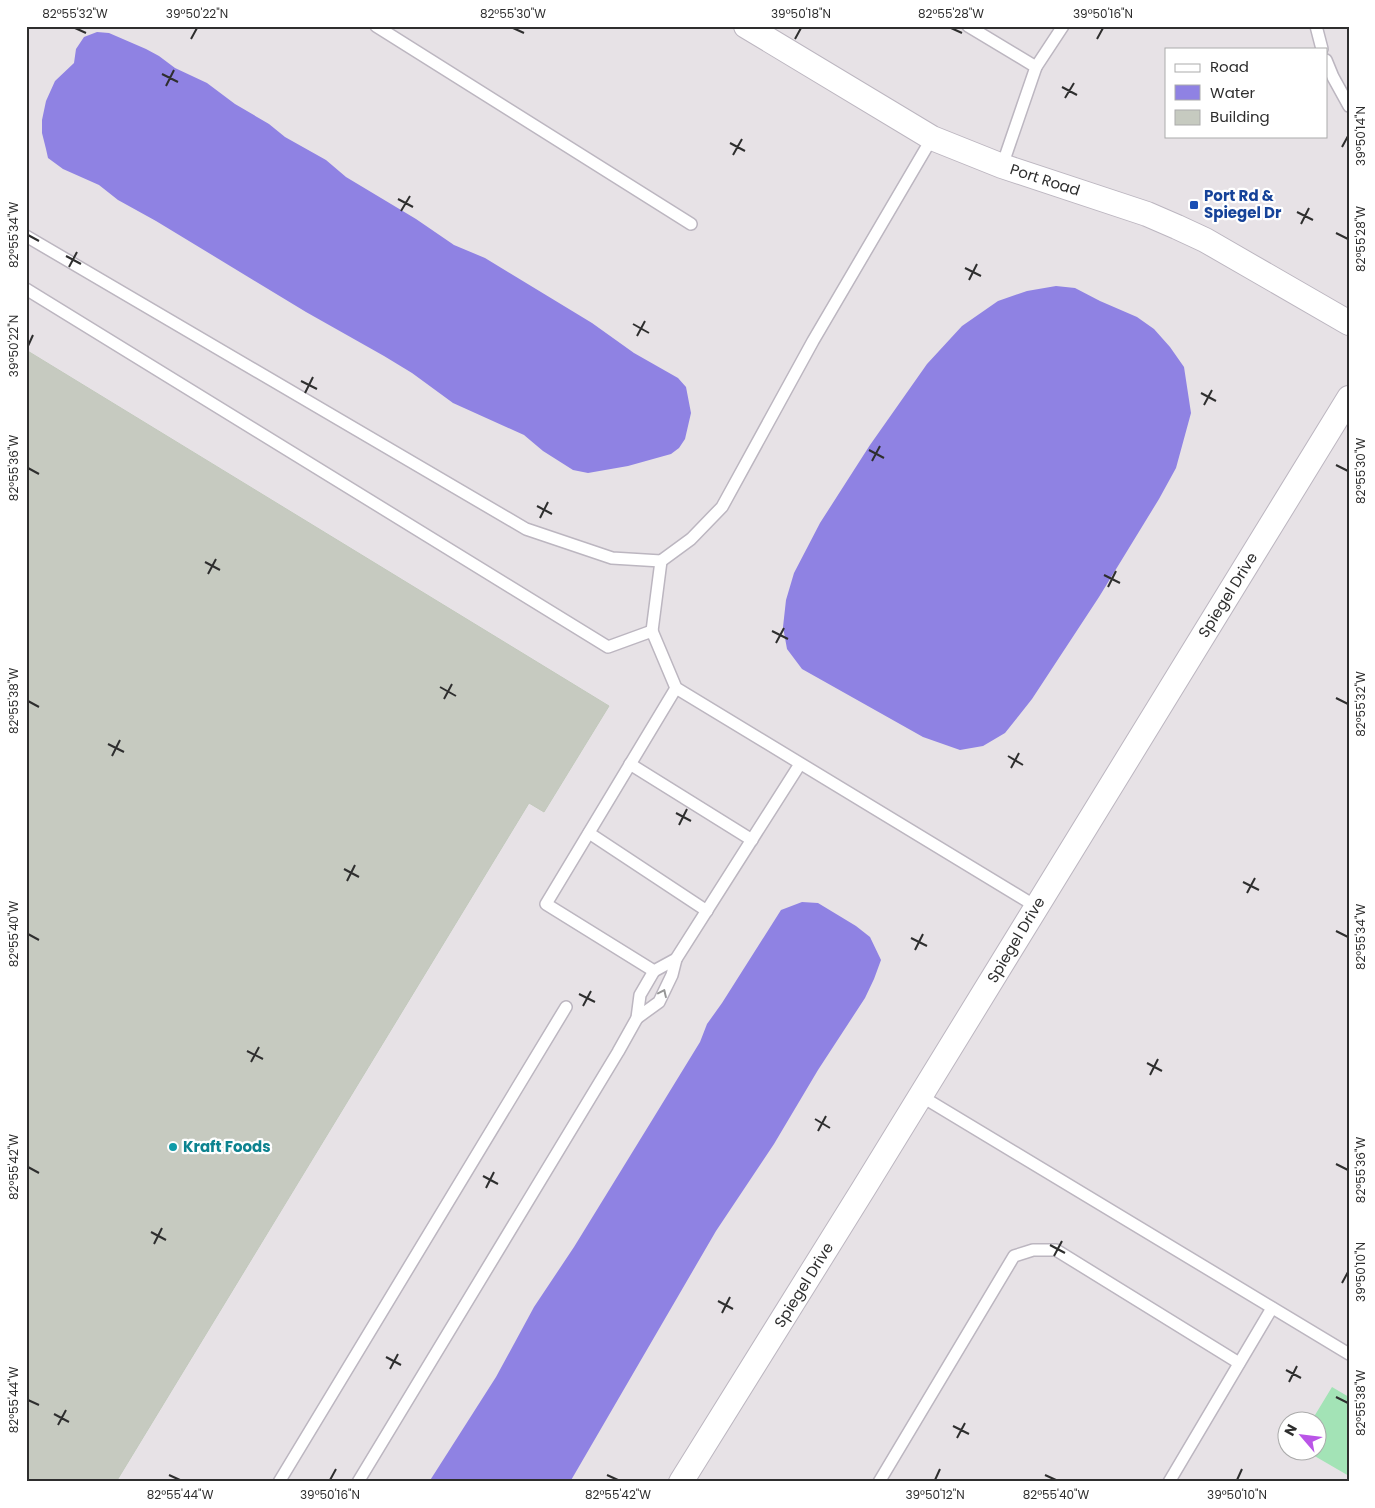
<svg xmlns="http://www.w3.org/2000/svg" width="1375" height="1508" font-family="Poppins,sans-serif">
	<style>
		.industrial { fill: #e7e2e6; fill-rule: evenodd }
		.pitch { fill: #a3e3b6 }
		.water { fill: #8f82e3 }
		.building { fill: #c6cac0; stroke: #c2c9bc }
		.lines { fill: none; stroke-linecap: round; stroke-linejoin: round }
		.lane-casing { stroke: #bcb6c0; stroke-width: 14 }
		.street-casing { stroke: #bcb6c0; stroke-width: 26 }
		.lane { stroke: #fff; stroke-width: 11 }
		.street { stroke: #fff; stroke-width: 24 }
		.oneway { stroke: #969696 }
		.ticks { fill: none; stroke: #2e2e2e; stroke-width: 2 }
		.transit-dot { fill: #1a4fb4; stroke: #fff; stroke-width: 2 }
		.culture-dot { fill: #0f9aa8; stroke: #fff; stroke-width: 2 }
		.labels { text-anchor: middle; stroke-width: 4.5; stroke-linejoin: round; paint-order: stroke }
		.street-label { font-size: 15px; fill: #2e2e2e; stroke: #fff }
		.transit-label { font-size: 15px; font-weight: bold; fill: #164399; stroke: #fff; text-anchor: start }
		.culture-label { font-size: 15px; font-weight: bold; fill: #0d838f; stroke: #fff; text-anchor: start }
		.neatline { fill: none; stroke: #2e2e2e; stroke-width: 2 }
		.ticks-label { font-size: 12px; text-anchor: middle; fill: #2e2e2e }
	</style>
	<rect width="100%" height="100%" fill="#e9ede2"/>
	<path class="industrial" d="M26 26H1349V1482H26ZM1166 49H1326V136H1166ZM1288 1420H1318V1450H1288Z"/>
	<polygon class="pitch" points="1332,1387 1349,1397 1349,1476 1306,1451 1318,1450 1318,1420 1312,1420"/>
	<g class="water">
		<polygon points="97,32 109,33 146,49 159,56 175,68 207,83 235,104 269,124 285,137 326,160 346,177 416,219 454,245 485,258 592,323 634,353 678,378 686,387 691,413 685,439 679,448 671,454 628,466 588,473 573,470 543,451 524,435 453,403 412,373 384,356 306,312 156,221 118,200 99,185 63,169 48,158 46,149 42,133 42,120 46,101 55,81 74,63 76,49 84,37"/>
		<polygon points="1056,286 1075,288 1100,301 1137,317 1154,329 1170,347 1184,367 1191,413 1176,468 1159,499 1099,597 1032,699 1005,733 983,746 960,750 923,737 802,669 787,649 783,627 786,600 794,573 820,523 870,445 927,364 962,326 998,301 1027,291"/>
		<polygon points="802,902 818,903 856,926 870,937 881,960 874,979 865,998 818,1070 774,1144 716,1231 570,1482 429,1482 496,1377 534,1307 574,1247 654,1117 700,1042 707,1024 722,1003 781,910"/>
	</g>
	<polygon class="building" points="26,350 609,706 544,812 529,803 116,1482 26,1482"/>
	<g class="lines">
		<g class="lane-casing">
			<g id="lane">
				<polyline points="376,26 691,224"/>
				<polyline points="968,26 1036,67 1002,166"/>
				<polyline points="1316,26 1322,49"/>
				<polyline points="1326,60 1333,77 1349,106"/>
				<polyline points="1036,67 1063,26"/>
				<polyline points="26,236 526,529 612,558 661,561 691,539 722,507 813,341 932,138"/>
				<polyline points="26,289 608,647 652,631 676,688 1037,907"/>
				<polyline points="652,631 661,561"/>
				<polyline points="676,688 546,904 654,971 676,959 800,764"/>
				<polyline points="630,764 752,840"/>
				<polyline points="589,833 707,911"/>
				<polyline points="637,1018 659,1002 672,975 676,959"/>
				<polyline points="921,1096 1349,1354"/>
				<polyline points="279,1482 566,1007"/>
				<polyline points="358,1482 618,1052 637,1018 640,995 654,971"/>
				<polyline points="879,1482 1014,1256 1033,1250 1056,1250 1239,1363"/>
				<polyline points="1169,1482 1272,1308"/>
			</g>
		</g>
		<g class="street-casing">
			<g id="street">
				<polyline points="746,26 932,138 1002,166 1147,214 1177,227 1205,240 1349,323"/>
				<polyline points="681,1482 864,1188 1349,398"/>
			</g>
		</g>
		<use href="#lane" class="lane"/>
		<use href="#street" class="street"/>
	</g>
	<defs><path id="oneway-chevron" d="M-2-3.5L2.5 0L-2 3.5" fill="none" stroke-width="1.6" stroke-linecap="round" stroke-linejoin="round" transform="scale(1.25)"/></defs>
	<use class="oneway" href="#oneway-chevron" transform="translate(663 993) rotate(-65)"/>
	<path class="ticks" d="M75 28 86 33M513 28 524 33M951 28 962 33M191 39 197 28M795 39 801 28M1097 39 1103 28M162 74 178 82M166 86 174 70M1062 87 1077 95M1065 98 1074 83M730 143 745 151M1342 147 1348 136M733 155 742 139M398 199 413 207M401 211 410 196M1297 212 1313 220M1301 224 1309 208M1336 233 1348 239M28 235 39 241M66 256 81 264M69 267 77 252M965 268 981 276M969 280 977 264M633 324 649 333M637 336 645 321M28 346 33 335M301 381 317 389M305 393 313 377M1201 393 1216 401M1204 405 1212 390M869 450 884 458M872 461 880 446M1336 465 1348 471M28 468 39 474M537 506 552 514M540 518 548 502M205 562 220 570M208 574 216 559M1104 575 1120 583M1108 587 1116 571M772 631 788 639M776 643 784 628M440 687 456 696M1336 698 1348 704M444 699 452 684M28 701 39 707M108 744 124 752M112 756 120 740M1008 756 1023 765M1011 768 1019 753M676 813 691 821M679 825 687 809M344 869 359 877M347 881 355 865M1243 882 1259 890M1247 893 1255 878M1336 931 1348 937M28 934 39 940M911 938 927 946M915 950 923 934M579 994 595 1002M583 1006 591 991M247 1051 263 1059M251 1062 259 1047M1147 1063 1162 1071M1150 1075 1158 1059M815 1119 830 1128M818 1131 826 1116M1336 1164 1348 1170M28 1167 39 1173M483 1176 498 1184M486 1188 494 1172M151 1232 166 1240M154 1244 162 1228M1050 1245 1065 1253M1054 1256 1062 1241M1342 1283 1348 1272M718 1301 733 1309M722 1313 730 1297M386 1357 401 1365M390 1369 398 1354M1286 1370 1301 1378M1289 1382 1297 1366M1336 1397 1348 1403M28 1400 39 1405M54 1414 69 1422M58 1425 66 1410M953 1426 969 1434M957 1438 965 1423M169 1475 180 1480M607 1475 618 1480M1045 1475 1056 1480M330 1480 336 1469M935 1480 940 1469M1237 1480 1242 1469"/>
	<rect class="transit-dot" x="1189" y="200" width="10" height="10" rx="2.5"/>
	<circle class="culture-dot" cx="173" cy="1147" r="5"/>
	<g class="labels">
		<g class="street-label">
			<text transform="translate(1045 180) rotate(18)" y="5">Port Road</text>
			<text transform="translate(1228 595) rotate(-58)" y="5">Spiegel Drive</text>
			<text transform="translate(1016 940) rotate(-59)" y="5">Spiegel Drive</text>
			<text transform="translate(804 1285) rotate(-58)" y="5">Spiegel Drive</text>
		</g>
		<g class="transit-label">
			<text x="1204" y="201">Port Rd &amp;<tspan x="1204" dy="17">Spiegel Dr</tspan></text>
		</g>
		<g class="culture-label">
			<text x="183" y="1152">Kraft Foods</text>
		</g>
	</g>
	<rect width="1375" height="1508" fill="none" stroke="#ffffff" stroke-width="55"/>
	<rect x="1165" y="48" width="162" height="90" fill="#ffffff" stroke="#ababab"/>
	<rect x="1175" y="64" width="25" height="8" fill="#ffffff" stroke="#ababab"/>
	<text x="1210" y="72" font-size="15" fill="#2e2e2e">Road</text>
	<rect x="1175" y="85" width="25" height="15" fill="#8f82e3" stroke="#ababab"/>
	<text x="1210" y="98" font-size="15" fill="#2e2e2e">Water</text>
	<rect x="1175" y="110" width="25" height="15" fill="#c6cac0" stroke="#ababab"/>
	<text x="1210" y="122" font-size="15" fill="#2e2e2e">Building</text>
	<g transform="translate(1302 1436) rotate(298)"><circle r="24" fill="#ffffff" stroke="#ababab"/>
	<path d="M0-4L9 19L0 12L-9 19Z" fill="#ba55e7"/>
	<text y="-8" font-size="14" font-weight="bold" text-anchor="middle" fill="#2e2e2e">N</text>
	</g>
	<rect x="28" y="28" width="1320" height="1452" class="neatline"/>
	<g class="ticks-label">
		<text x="75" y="18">82°55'32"W</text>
		<text x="197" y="18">39°50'22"N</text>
		<text x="513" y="18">82°55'30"W</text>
		<text x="801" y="18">39°50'18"N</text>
		<text x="951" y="18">82°55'28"W</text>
		<text x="1103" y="18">39°50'16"N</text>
		<text transform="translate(1361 136) rotate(-90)" y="4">39°50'14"N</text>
		<text transform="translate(14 235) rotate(-90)" y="4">82°55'34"W</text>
		<text transform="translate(1361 239) rotate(-90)" y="4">82°55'28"W</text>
		<text transform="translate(14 346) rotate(-90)" y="4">39°50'22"N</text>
		<text transform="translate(14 468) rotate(-90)" y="4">82°55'36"W</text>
		<text transform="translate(1361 471) rotate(-90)" y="4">82°55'30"W</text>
		<text transform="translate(14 701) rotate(-90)" y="4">82°55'38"W</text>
		<text transform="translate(1361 704) rotate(-90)" y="4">82°55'32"W</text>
		<text transform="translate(14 934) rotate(-90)" y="4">82°55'40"W</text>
		<text transform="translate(1361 937) rotate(-90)" y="4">82°55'34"W</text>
		<text transform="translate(14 1167) rotate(-90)" y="4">82°55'42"W</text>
		<text transform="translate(1361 1170) rotate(-90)" y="4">82°55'36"W</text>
		<text transform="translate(1361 1272) rotate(-90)" y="4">39°50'10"N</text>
		<text transform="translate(14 1400) rotate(-90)" y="4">82°55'44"W</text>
		<text transform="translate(1361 1403) rotate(-90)" y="4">82°55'38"W</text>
		<text x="180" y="1499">82°55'44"W</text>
		<text x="330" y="1499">39°50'16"N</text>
		<text x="618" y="1499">82°55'42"W</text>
		<text x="935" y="1499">39°50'12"N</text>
		<text x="1056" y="1499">82°55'40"W</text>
		<text x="1237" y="1499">39°50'10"N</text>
	</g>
</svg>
